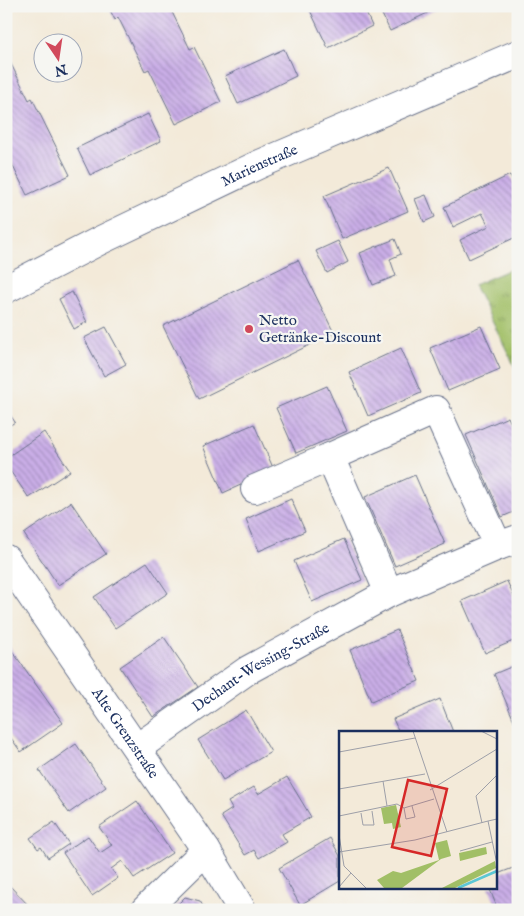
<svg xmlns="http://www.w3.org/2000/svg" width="524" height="916" font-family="'IM FELL English',serif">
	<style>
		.park { fill: url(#park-tufts); stroke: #5e7762 }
		.building { fill: url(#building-back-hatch) }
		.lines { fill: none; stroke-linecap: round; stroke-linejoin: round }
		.minor-casing { stroke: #677089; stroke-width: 30 }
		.minor { stroke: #fff; stroke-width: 28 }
		.poi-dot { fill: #d1495b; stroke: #f6f6f2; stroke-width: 2 }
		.labels { text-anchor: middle; stroke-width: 4.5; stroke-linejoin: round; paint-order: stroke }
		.street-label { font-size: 15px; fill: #1b2f5e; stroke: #f6f6f2 }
		.poi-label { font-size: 15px; fill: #1b2f5e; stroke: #f6f6f2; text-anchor: start }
		.inset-river { fill: none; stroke: #5bc7d5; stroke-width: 2.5 }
		.inset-road { fill: none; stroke: #9d9fa8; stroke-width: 1 }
		.view { fill: #d62828; fill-opacity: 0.15; stroke: #d62828; stroke-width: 2.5 }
		.inset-edge { fill: none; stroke: #1b2f5e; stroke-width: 2.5 }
	</style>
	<defs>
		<pattern id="park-tufts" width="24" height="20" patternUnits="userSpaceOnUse" patternTransform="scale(1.25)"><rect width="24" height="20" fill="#a1bf66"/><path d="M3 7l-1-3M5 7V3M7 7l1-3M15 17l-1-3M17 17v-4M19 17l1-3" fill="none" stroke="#829c57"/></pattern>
		<pattern id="building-back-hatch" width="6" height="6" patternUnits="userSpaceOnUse" patternTransform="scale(1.25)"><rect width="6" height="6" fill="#caaee7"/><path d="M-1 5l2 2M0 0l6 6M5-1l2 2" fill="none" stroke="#a38ebe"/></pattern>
	</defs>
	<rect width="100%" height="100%" fill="#f6f6f2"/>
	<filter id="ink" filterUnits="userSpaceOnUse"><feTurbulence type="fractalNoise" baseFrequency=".02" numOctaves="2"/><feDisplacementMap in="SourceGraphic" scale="10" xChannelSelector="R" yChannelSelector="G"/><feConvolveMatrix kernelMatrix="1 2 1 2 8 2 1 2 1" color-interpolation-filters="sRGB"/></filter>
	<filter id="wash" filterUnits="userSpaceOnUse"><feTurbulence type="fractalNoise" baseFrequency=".0096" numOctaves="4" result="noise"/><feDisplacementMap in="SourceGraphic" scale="20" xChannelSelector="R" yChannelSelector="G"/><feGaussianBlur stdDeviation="1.12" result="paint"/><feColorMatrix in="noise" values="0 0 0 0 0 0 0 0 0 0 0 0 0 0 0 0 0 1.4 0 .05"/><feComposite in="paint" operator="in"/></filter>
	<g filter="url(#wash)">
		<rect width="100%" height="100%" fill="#f3ead9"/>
		<polygon class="park" points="518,266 518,373 474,285"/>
		<g id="blocks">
			<g class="building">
				<polygon points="108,6 169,6 190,49 194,47 221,102 176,124 149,69 145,71 118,17 115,20"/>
				<polygon points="308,6 363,6 372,26 328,48"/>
				<polygon points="378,6 442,6 390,31"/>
				<polygon points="284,49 296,76 238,104 225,76"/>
				<polygon points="6,54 29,100 32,98 70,175 27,195 6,152"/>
				<polygon points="148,114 161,141 90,175 77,148"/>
				<polygon points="389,168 408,211 342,239 324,196"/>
				<polygon points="510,175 518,191 518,236 469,259 460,240 489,226 482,213 453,227 444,207"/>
				<polygon points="426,195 435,217 424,222 415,199"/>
				<polygon points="395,239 401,254 390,259 396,276 373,285 360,253"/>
				<polygon points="338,241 348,262 327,273 316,251"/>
				<polygon points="298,260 334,333 199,399 163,326"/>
				<polygon points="72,292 87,322 74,329 59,299"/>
				<polygon points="481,326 500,369 448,391 430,348"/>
				<polygon points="106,327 126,364 104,376 84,338"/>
				<polygon points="401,348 421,393 368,416 349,372"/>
				<polygon points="327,386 347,431 296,453 276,408"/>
				<polygon points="6,409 15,422 6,428"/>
				<polygon points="508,417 518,439 518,510 502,517 466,435"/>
				<polygon points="254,424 274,470 223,493 203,446"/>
				<polygon points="44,432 70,471 29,498 6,465 6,458"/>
				<polygon points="415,475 445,544 395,566 365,497"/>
				<polygon points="291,499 305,531 259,551 246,519"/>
				<polygon points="71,502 106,554 58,585 24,534"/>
				<polygon points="344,539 362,580 312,602 294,561"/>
				<polygon points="147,562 168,593 115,628 94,597"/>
				<polygon points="507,581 518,606 518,639 485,653 462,601"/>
				<polygon points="397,630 419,681 371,701 350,650"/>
				<polygon points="164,637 198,687 153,717 120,667"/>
				<polygon points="6,642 63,723 21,752 6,731"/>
				<polygon points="518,664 518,730 494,674"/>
				<polygon points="440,699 453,732 399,732 393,719"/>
				<polygon points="246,710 271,752 223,780 198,740"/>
				<polygon points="76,744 106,787 69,813 39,770"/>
				<polygon points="287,777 311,817 282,834 287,842 259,858 254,850 245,855 221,816 232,809 228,802 254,787 258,794"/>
				<polygon points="137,801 172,853 134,878 122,861 111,869 118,878 92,896 63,853 88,836 100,853 112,845 99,827"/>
				<polygon points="54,822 69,844 48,858 41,847 38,849 30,838"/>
				<polygon points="330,838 340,856 340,881 300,905 279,868"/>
				<polygon points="518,866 518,910 498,910 489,887 495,887 495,875"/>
				<polygon points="6,882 33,910 15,910 6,901"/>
				<polygon points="185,897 200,901 205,910 172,910"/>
			</g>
		</g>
	</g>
	<g filter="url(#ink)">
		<use href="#blocks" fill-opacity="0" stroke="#677089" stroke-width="1"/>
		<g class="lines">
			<g class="minor-casing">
				<g id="minor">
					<path id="s1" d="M6 289 101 240 260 164 518 54"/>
					<polyline points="255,489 330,457"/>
					<path id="s2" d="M6 559 206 850 242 910"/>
					<polyline points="389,593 330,457 436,410 498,546"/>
					<path id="s3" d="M137 748 248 670 389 593 498 546 518 539"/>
					<polyline points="145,910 206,850"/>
				</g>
			</g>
			<use href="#minor" class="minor"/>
		</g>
	</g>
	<circle class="poi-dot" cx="249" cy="329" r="5"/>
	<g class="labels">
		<g class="street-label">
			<text dy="5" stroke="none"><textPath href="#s1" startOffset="282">Marienstraße</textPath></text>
			<text dy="5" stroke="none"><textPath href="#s3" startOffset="148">Dechant-Wessing-Straße</textPath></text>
			<text dy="5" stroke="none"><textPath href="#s2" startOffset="211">Alte Grenzstraße</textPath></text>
		</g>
		<g class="poi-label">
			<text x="259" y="325">Netto<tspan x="259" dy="17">Getränke-Discount</tspan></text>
		</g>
	</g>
	<g transform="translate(339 731)">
		<rect width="158" height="158" fill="#f3ead9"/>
		<path d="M156 130 157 137 116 157H103Z" fill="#a1bf66"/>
		<path d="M57 74 62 96 54 98 53 92 45 93 42 77Z" fill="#a1bf66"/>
		<path d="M108 109 112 125 102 128 63 157H45L38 149 54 140 62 142 100 129 96 112ZM147 116 148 123 121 130 120 122Z" fill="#a1bf66"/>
		<path class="inset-river" d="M119 157 158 140"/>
		<path class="inset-road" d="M74 0 108 101M142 0 158 8M0 21 76 7M44 50 48 75M0 58 86 43M91 59 158 18M65 77 67 88 76 86 73 75M22 82 24 94H35L33 80M0 85 58 73 65 77 95 68M158 88 149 90 158 133M143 92 137 65 158 44M0 104 5 135 27 157M121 120 153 111M0 121 76 109 149 90M0 156 12 142"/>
		<path class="view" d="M69 49 108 58 92 125 53 116Z"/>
		<rect width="158" height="158" class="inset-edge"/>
	</g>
	<rect width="524" height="916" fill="none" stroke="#f6f6f2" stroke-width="25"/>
	<g transform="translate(58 58) rotate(167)"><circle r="24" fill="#f6f6f2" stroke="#9ea6b7"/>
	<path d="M0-4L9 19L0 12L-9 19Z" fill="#d1495b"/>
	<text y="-8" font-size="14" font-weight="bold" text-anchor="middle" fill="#1b2f5e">N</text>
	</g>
</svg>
